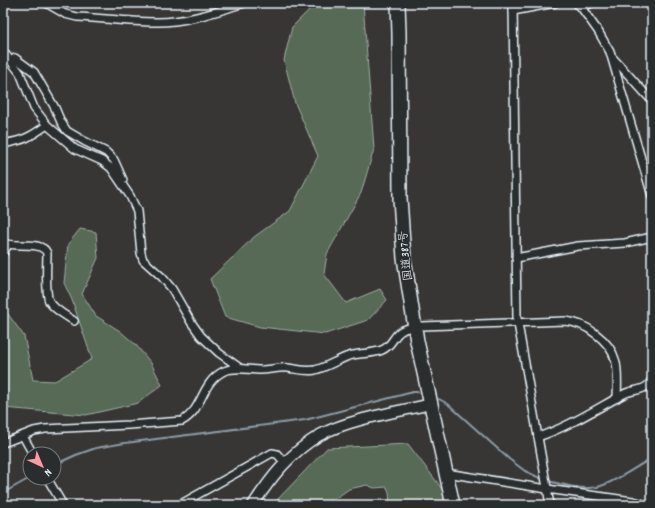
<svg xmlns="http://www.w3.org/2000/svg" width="655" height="508" font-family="Dekko,'Klee One',sans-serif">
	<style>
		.green { fill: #576a55; stroke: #a0aea6 }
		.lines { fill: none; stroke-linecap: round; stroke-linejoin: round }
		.stream { stroke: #8c9ba7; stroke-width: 2 }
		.street-casing { stroke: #e8f1f8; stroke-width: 10 }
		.secondary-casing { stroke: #e8f1f8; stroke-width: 13 }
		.highway-casing { stroke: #e8f1f8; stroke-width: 16 }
		.street { stroke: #2a2d2e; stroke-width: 7 }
		.secondary { stroke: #2a2d2e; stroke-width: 10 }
		.highway { stroke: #2a2d2e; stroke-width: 13 }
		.labels { text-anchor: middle; stroke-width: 3; stroke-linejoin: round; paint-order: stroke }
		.street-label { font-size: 12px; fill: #e8f1f8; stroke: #2a2d2e }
	</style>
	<rect width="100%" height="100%" fill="#373635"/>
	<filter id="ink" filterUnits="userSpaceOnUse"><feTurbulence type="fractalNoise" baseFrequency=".025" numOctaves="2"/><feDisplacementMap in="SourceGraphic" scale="8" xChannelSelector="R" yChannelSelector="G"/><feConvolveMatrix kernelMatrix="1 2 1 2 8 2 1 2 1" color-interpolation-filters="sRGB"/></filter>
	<g filter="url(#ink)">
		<g class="green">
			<polygon points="316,3 363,3 374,149 361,193 327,254 324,274 346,303 380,289 387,300 368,320 325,334 260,327 225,317 210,279 254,237 290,211 318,156 295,103 284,60 292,27"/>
			<polygon points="80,229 96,232 98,258 82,294 96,316 120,331 136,345 151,363 162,385 138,403 86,415 3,408 3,311 8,314 24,336 33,380 55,381 92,359 72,300 64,283 68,244"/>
			<polygon points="408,444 437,482 450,501 448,505 390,505 389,492 387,487 374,488 367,485 349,489 339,496 321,505 274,505 277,500 327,448"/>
		</g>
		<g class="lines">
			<g class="stream">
				<polyline points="439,399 448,404 509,459 525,471 544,480"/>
				<polyline points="54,465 76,455 96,448 125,443 305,420 413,392 418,392"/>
				<path d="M548 481C564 485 581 490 597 487 613 484 637 466 652 458"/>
				<polyline points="3,493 30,478"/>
			</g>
			<g class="street-casing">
				<g id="street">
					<path d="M46 3 65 14 77 17C102 18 128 22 154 22 184 23 216 12 244 3"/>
					<polyline points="513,3 517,318 550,505"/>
					<polyline points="578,3 598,31 610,52 652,196"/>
					<polyline points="578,5 581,7 592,3"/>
					<polyline points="513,11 555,3"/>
					<polyline points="3,51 20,73 34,108 47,125"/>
					<polyline points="15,58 34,72 55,108 61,122 67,131 84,141 106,152 114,160 123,180"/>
					<polyline points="613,58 652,101"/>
					<path d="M3 144C24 140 29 138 47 125L75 149 102 161 111 168 130 196 137 211 141 253 143 260 162 277 172 289 191 322 201 336 219 353 240 368"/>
					<path d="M3 243C15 248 41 240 47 253 47 264 45 292 49 301 54 310 67 316 74 321"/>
					<polyline points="3,253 8,245"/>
					<polyline points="516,258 578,246 625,243 652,237"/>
					<polyline points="23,436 33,454"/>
					<path d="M538 437C568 427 596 409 624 394 631 390 641 391 647 386 649 384 651 382 652 379"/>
					<path d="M3 443 34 431 45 429 129 425 182 421C204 409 200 383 224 371 236 366 248 370 260 370 270 370 279 367 288 368 297 369 306 372 315 370 327 367 337 360 349 356 360 353 372 354 382 350 392 346 393 336 401 331 407 327 416 327 422 326L565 321C577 322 586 326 596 334 620 352 618 370 617 398"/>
					<polyline points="446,473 547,489 633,501 647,505"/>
					<polyline points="47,478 63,505"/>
					<polyline points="179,505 272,453 277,454 285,463"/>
				</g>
			</g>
			<g class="secondary-casing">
				<path id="secondary" d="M253 505C271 477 291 452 320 435 349 419 398 412 431 404"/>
			</g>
			<g class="highway-casing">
				<polyline id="highway" points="398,3 399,33 400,198 404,258 417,341 453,505"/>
			</g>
			<use href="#street" class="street"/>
			<use href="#secondary" class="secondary"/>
			<use href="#highway" class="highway"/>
		</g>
	</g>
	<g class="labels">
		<g class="street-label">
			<text transform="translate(405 256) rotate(-96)" y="4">国道387号</text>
		</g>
	</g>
	<rect width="655" height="508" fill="none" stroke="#2a2d2e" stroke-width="16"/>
	<rect x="8" y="8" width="639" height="492" fill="none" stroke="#e8f1f8" stroke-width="1.5" filter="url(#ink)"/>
	<g transform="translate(42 466) rotate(136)"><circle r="19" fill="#2a2d2e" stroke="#767b7f"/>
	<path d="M0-3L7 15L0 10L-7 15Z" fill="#ff9aa2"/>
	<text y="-6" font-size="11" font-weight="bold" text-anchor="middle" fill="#e8f1f8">N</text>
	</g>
</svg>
